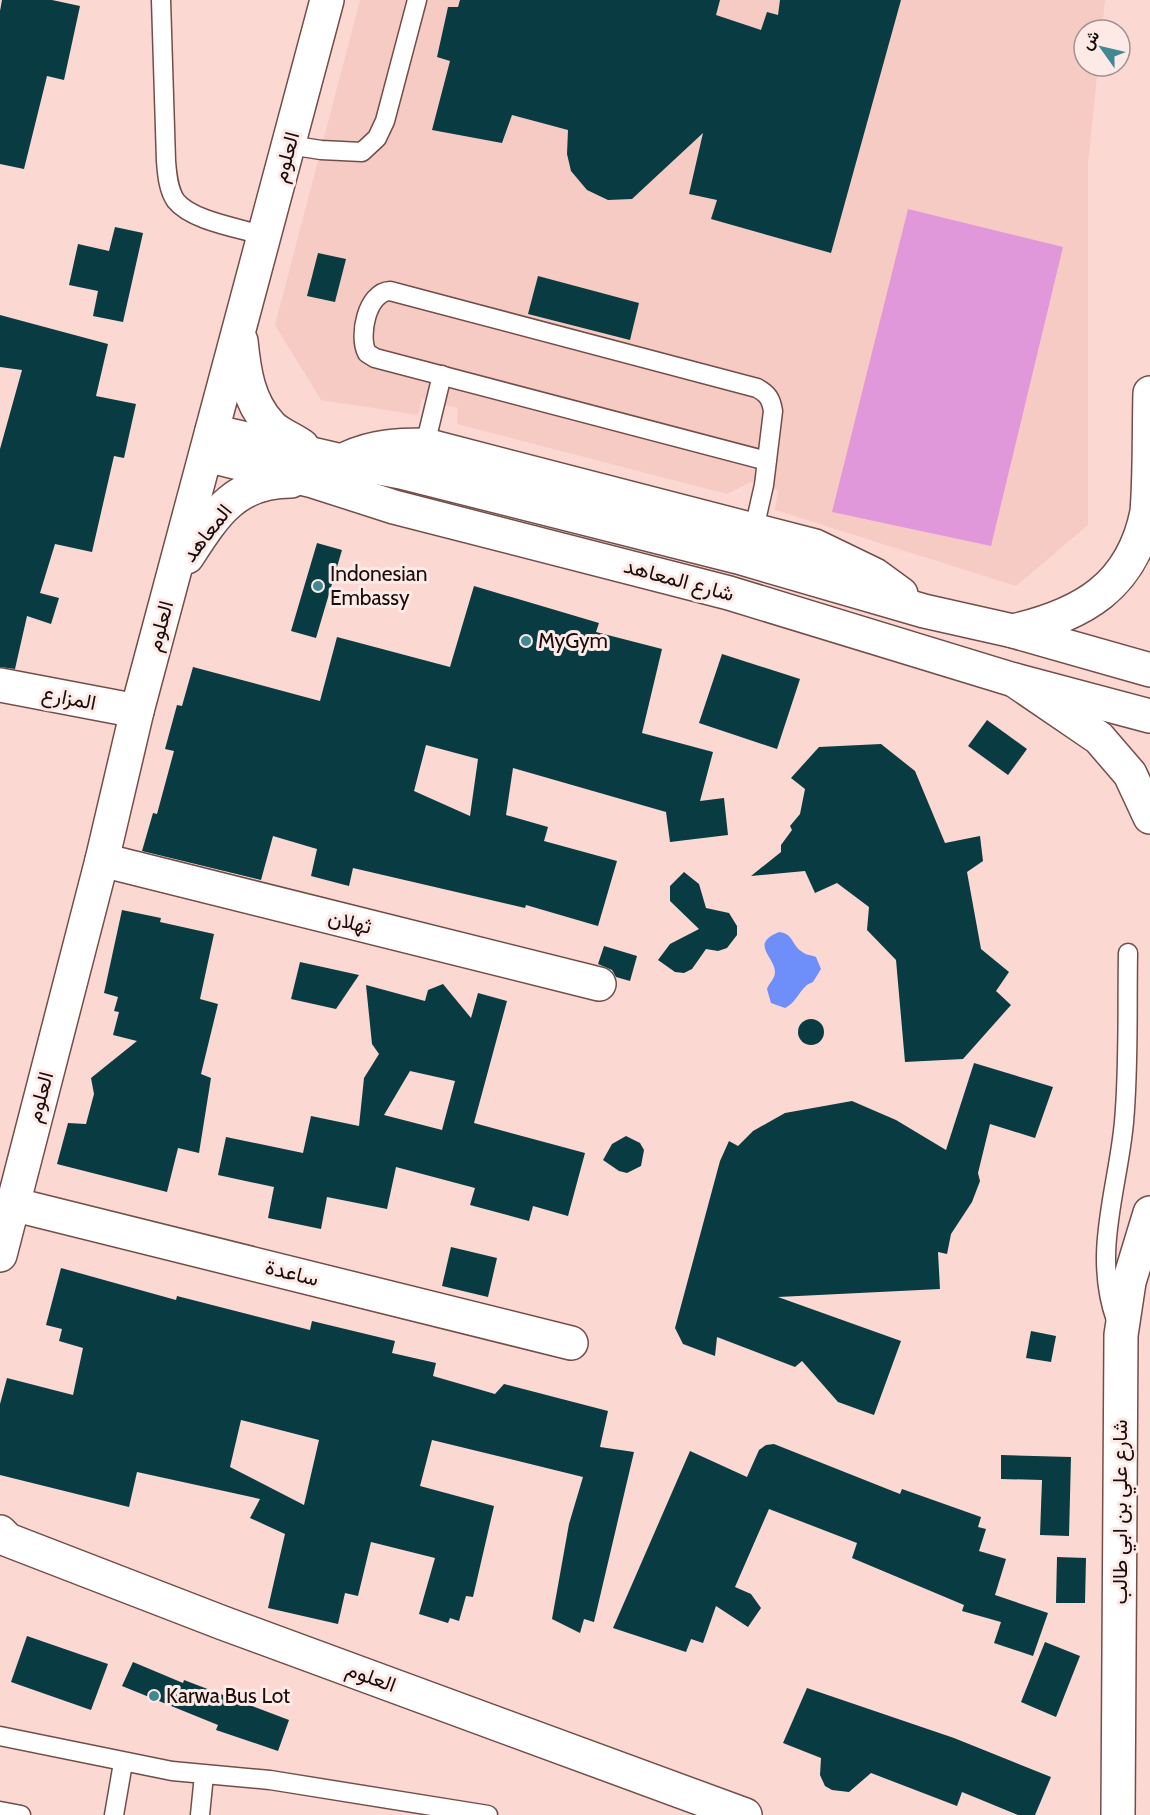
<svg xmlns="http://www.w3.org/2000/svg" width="1150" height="1815" font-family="Cabin,Vazirmatn,sans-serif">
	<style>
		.built { fill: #f6cbc4 }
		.green { fill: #e098db }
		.water { fill: #6e8ff9 }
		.building { fill: #093b42; fill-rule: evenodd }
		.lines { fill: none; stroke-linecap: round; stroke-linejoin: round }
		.service-casing { stroke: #734e49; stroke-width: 21 }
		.minor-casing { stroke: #734e49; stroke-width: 36 }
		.secondary-casing { stroke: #734e49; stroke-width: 36 }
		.service { stroke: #fff; stroke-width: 18 }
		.minor { stroke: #fff; stroke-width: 33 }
		.secondary { stroke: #fff; stroke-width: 33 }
		.poi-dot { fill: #428893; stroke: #fdeae7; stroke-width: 2 }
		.labels { text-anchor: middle; stroke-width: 6; stroke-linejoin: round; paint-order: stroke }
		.street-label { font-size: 21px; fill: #1a0c0a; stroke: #fdeae7 }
		.poi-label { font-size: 21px; fill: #1a0c0a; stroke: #fdeae7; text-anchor: start }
	</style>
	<rect width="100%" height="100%" fill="#fcd8d3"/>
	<polygon class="built" points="360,0 1105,0 1102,30 1084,30 1084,66 1098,66 1088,164 1088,525 1016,586 775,510 778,490 751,482 727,494 457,424 458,408 422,399 418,415 321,400 275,325"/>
	<polygon class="green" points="908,209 1063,247 991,546 832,512"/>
	<path class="water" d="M779 932C794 934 791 944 801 951 805 955 811 955 816 957L821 969 813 982C800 986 798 1002 785 1008L771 1003 767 989C769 983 775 979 775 972 775 957 749 944 779 932Z"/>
	<g class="building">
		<polygon points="2,0 52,0 80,6 64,80 47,76 24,169 0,164 0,11"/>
		<polygon points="460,0 720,0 716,15 761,30 767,12 778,15 780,0 901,0 831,253 711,219 717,200 689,194 703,133 632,199 608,200 587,190 571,171 567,154 568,130 512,115 502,143 432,130 450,61 437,57 448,7 458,7"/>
		<polygon points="115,227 143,233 123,322 93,316 98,291 69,285 78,244 109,251"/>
		<polygon points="318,253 346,259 335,302 307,296"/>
		<polygon points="538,276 639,303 630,340 528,314"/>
		<polygon points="0,315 108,344 96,396 136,404 124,458 114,456 92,552 55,544 40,593 59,598 51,624 27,616 15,669 0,667 0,449 22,370 0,367"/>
		<polygon points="317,543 342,550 316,638 291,631"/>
		<path d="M474 586 599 623 596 632 662 649 642 733 713 752 700 801 724 798 728 835 670 842 666 812 513 768 506 815 548 827 544 841 617 861 598 926 526 905 525 908 353 868 349 886 311 876 317 849 273 836 261 880 142 851 153 813 157 814 174 751 165 749 177 705 182 706 193 667 320 701 337 637 450 667ZM426 745 478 759 470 816 414 791Z"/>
		<polygon points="722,654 800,679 777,749 699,723"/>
		<polygon points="987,720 1027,749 1008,775 968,746"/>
		<polygon points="881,744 915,771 945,843 980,836 983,861 967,872 981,949 1009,972 996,991 1011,1005 963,1059 905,1062 896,960 867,930 869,907 837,883 815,893 805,871 751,876 781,852 781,845 792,830 790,826 800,814 805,789 791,778 819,747"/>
		<polygon points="684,872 699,884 706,908 729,913 737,926 737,935 727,948 718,951 706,949 692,969 684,973 675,972 658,960 670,944 699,929 670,901 670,886"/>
		<polygon points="122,910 161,918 160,922 214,934 200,999 218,1004 201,1074 211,1078 199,1153 178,1148 167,1192 57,1164 68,1123 86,1124 94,1094 91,1078 137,1041 113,1035 119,1012 114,1011 118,997 104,993"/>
		<polygon points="604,946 637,956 630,981 616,977 612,970 598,964"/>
		<polygon points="300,962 359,975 336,1009 291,999"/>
		<path d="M443 984 471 1018 478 993 507 1001 474 1123 585 1153 568 1216 533 1206 529 1221 470 1205 475 1188 396 1167 387 1209 327 1197 321 1229 268 1218 274 1187 218 1175 226 1137 303 1153 311 1116 359 1126 364 1078 379 1054 372 1044 366 985 425 1001 428 990ZM410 1071 455 1081 442 1130 384 1115Z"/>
		<circle cx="811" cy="1032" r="13"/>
		<polygon points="974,1063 1053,1087 1035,1138 990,1124 978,1173 980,1181 972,1202 951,1234 947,1254 938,1252 940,1289 778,1297 901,1341 874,1415 838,1402 802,1361 795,1367 717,1337 715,1356 683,1344 675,1328 720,1161 729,1141 738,1146 753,1131 785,1113 852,1101 896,1120 946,1150"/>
		<polygon points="626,1136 640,1143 644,1150 641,1166 627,1173 619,1171 603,1160 612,1144"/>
		<polygon points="451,1247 497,1258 488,1297 442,1286"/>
		<path d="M61 1268 176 1300 177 1296 310 1330 312 1321 395 1341 392 1353 436 1363 433 1376 495 1394 504 1384 608 1411 600 1447 634 1452 594 1622 584 1619 580 1633 552 1619 569 1524 583 1477 432 1440 420 1486 494 1506 473 1597 466 1596 459 1621 450 1618 448 1623 419 1614 435 1558 371 1542 358 1596 345 1593 338 1624 268 1608 285 1534 250 1518 260 1499 137 1472 129 1507 0 1475V1404L7 1378 73 1395 83 1348 59 1341 62 1329 46 1325ZM241 1420 319 1440 304 1505 230 1467Z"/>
		<polygon points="1031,1331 1056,1336 1051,1362 1026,1358"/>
		<polygon points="774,1444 900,1494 902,1489 981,1517 978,1527 986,1529 979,1551 1006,1559 995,1595 1048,1613 1033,1656 994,1643 1001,1622 962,1611 964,1605 852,1558 857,1543 769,1509 735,1587 751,1594 761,1608 748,1627 716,1606 703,1643 691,1639 686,1652 613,1628 690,1451 747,1477 759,1450 766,1445"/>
		<polygon points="1001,1455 1071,1457 1069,1536 1040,1535 1042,1480 1001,1479"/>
		<polygon points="1057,1557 1086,1558 1085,1603 1056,1603"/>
		<polygon points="27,1636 108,1664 91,1710 11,1682"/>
		<polygon points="1045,1642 1080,1656 1056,1717 1021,1702"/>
		<polygon points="133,1662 183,1683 184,1680 289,1720 278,1751 216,1730 218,1725 122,1686"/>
		<polygon points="807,1688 954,1738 1051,1777 1035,1815 1018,1815 962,1792 957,1806 871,1773 849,1792 832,1790 825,1786 820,1775 821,1758 783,1743"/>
	</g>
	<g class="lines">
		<g class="service-casing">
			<g id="service">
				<path d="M161 0 166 161C167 173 168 190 176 201 192 221 240 228 265 236"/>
				<polyline points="289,145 321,150 362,152 377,138 385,121 417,0"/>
				<polyline points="425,445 442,375"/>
				<path d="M754 529 764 485 773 411C771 399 768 394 757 388L390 291C367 292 358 336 367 353L375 358 767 461"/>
				<path d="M1116 1320C1092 1253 1118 1189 1124 1122 1129 1066 1127 1009 1128 953"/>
				<polyline points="0,1736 172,1771 270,1780 488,1815"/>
				<polyline points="0,1811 21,1815"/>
				<polyline points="114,1815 123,1763"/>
				<polyline points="200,1815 204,1775"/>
			</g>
		</g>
		<g class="minor-casing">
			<g id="minor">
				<path d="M241 341C244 371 248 401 270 425 277 433 292 439 302 446"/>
				<polyline points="212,431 342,461 401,472 738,557 924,611 1013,631 1150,670"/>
				<polyline points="206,455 313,481 394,507 729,593 1014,680 1150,716"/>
				<path d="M348 458C373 446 398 445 425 445L815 546 875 575 901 594"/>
				<path d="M187 557C215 514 235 481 291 481"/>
				<polyline points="0,685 137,711"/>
				<polyline points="102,860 599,984"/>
				<polyline points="12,1204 571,1343"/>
				<polyline points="0,1255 102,860 137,711 327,0"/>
				<polyline points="0,1532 8,1540 223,1623 745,1815"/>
				<polyline points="1118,1815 1121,1335 1129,1282 1150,1213"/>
			</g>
		</g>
		<g class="secondary-casing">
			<g id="secondary">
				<path d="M1013 631C1082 615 1132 587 1147 512 1150 475 1149 431 1150 393"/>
				<polyline points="1014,680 1099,738 1130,774 1150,817"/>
			</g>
		</g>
		<use href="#service" class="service"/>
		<use href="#minor" class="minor"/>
		<use href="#secondary" class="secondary"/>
	</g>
	<g class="poi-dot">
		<circle cx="318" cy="586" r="6"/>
		<circle cx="526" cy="641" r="6"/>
		<circle cx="154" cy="1696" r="6"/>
	</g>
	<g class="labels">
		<g class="street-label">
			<text transform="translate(286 157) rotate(-75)" y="7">العلوم</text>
			<text transform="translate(207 533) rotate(-52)" y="7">المعاهد</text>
			<text transform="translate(679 580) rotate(15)" y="7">شارع المعاهد</text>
			<text transform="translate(160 626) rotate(-75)" y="7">العلوم</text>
			<text transform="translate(69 698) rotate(11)" y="7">المزارع</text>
			<text transform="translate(350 922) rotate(14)" y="7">ثهلان</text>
			<text transform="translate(40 1097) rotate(-75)" y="7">العلوم</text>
			<text transform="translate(292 1273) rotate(14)" y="7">ساعدة</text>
			<text transform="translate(1120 1512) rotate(-90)" y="7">شارع علي بن ابي طالب</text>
			<text transform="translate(371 1677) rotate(20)" y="7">العلوم</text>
		</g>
		<g class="poi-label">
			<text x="330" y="581">Indonesian<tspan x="330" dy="24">Embassy</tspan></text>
			<text x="538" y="648">MyGym</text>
			<text x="166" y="1703">Karwa Bus Lot</text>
		</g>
	</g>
	<g transform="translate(1102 48) rotate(304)"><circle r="28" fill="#fdeae7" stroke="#a2918f" stroke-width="1.5"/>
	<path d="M0-4.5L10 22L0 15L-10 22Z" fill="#428893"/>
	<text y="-9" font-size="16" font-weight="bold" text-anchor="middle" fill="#1a0c0a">ش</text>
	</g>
</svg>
